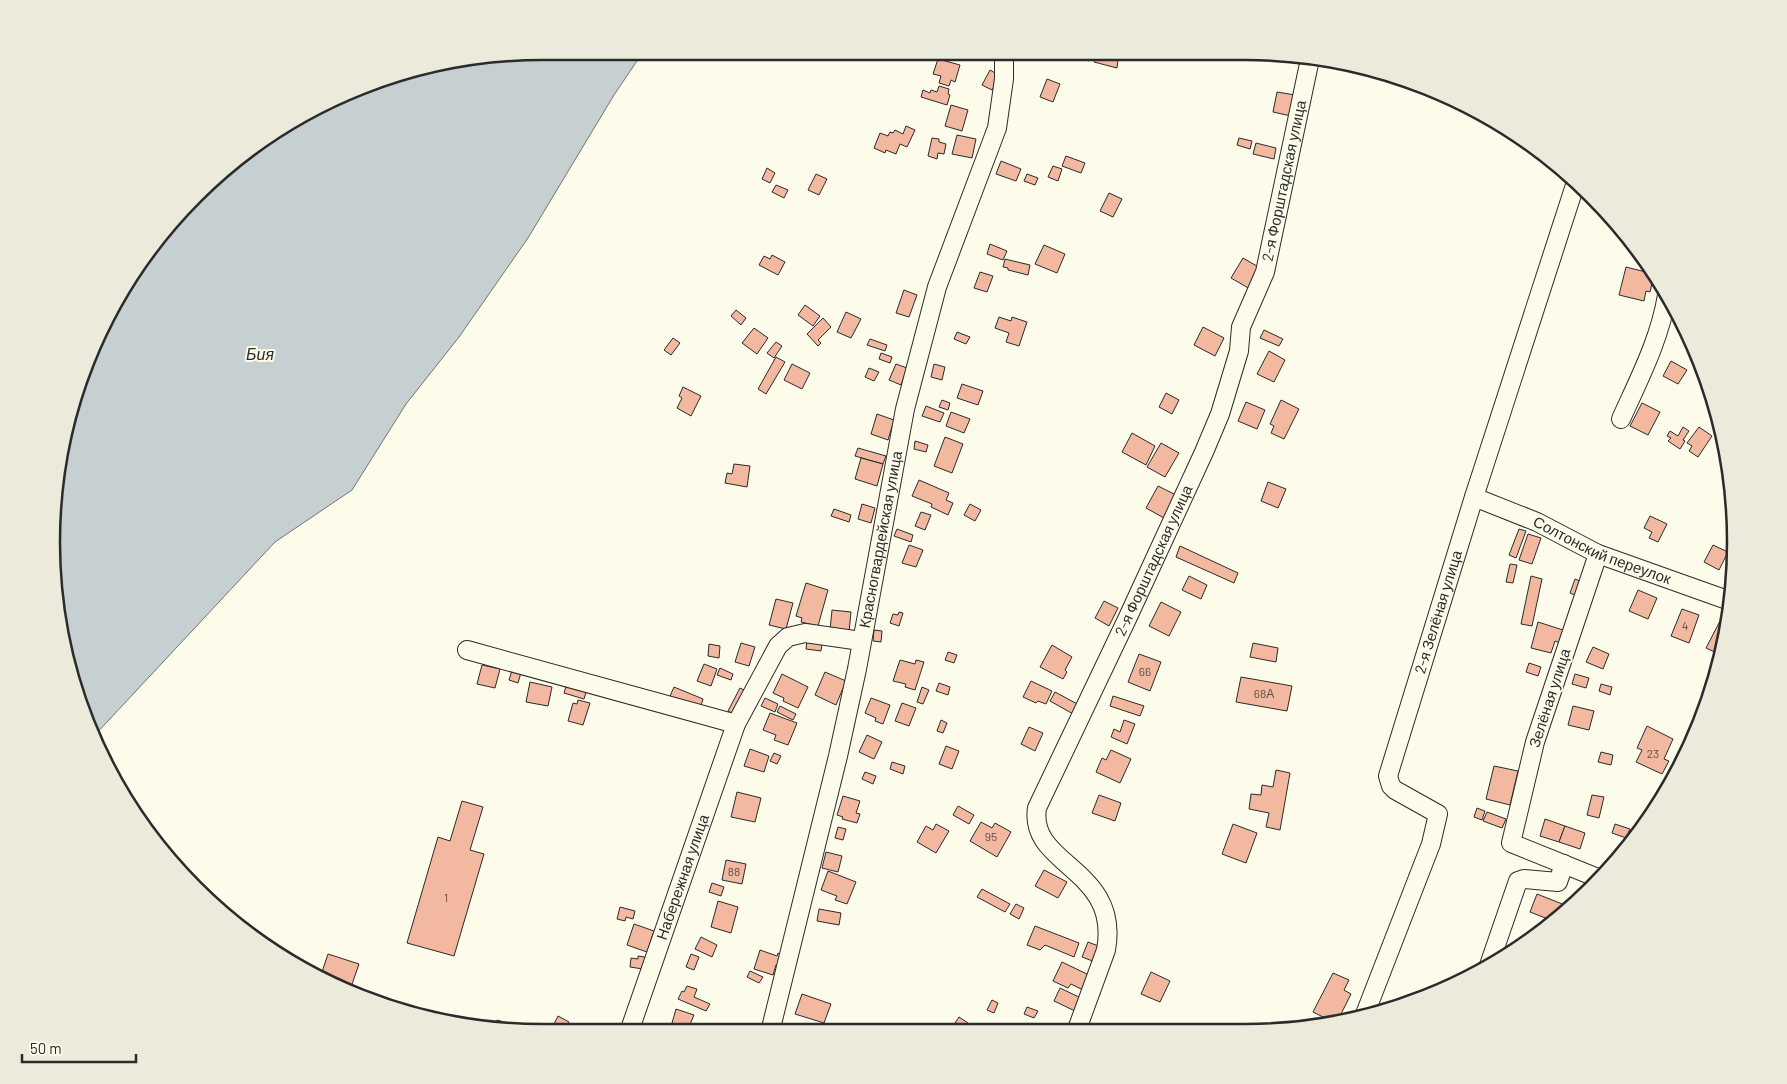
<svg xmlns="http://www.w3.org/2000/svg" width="1787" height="1084" font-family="Barlow,sans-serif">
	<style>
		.water { fill: #c7d0d0; stroke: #74746e }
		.building { fill: #f2b8a0; stroke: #2b2b2b }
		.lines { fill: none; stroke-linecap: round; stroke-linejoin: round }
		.minor-casing { stroke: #2b2b2b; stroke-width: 20 }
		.minor { stroke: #fdfbea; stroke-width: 18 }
		.labels { text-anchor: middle; stroke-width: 4; stroke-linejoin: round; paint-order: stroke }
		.number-label { font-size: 12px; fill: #5d4e48 }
		.street-label { font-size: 15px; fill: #2b2b2b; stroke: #fdfbea }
		.water-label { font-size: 16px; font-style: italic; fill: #2b2b2b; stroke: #fdfbea }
		.rim { fill: none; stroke: #2b2b2b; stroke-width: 2.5 }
	</style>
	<rect width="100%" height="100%" fill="#fdfbea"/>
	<polygon class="water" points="478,55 641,55 614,95 528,238 459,337 406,404 352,490 275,542 94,736 77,700 61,637 51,542 55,478 77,385 134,269 195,195 243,152 325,102 385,77"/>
	<g class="building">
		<polygon points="1070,53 1092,53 1089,61"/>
		<polygon points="1096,54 1118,60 1117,68 1094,62"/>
		<polygon points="938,59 960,65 955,82 951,80 949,86 939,83 941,76 933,74"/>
		<polygon points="990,70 1000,76 992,90 982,85"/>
		<polygon points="1047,79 1060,84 1053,102 1040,97"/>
		<polygon points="939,86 949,89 948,94 950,95 947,105 921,97 923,90 930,93 931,90 937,92"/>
		<polygon points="1277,92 1295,95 1291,116 1273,112"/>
		<polygon points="951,105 968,110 962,131 945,126"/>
		<polygon points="906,126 915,130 907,147 900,144 896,154 886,150 885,153 874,148 880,133 888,136 890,132 893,133 895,130 903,134"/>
		<polygon points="957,135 976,139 972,158 952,154"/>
		<polygon points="932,138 939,139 939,142 946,144 944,154 938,153 937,159 928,156"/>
		<polygon points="1239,138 1252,141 1250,149 1237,145"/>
		<polygon points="1256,143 1276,148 1274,159 1253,154"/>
		<polygon points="1066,156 1085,163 1081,173 1062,166"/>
		<polygon points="1001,161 1021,169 1016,181 996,174"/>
		<polygon points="1053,166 1062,169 1058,181 1048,177"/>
		<polygon points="767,168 775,173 770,183 762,179"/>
		<polygon points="816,174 827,179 819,195 808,190"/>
		<polygon points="1027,174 1038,178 1035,185 1024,181"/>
		<polygon points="776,185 788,190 784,198 772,192"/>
		<polygon points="1109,193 1122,199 1113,217 1100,211"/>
		<polygon points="990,244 1007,251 1003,260 987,254"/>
		<polygon points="1044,245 1065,254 1057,273 1035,264"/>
		<polygon points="772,255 785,262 778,275 759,265 764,256 770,259"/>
		<polygon points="1243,258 1262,269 1250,289 1231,278"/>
		<polygon points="1005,259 1030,265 1028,275 1008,270 1008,268 1003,267"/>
		<polygon points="1626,267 1654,274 1650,292 1646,291 1644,301 1619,295"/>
		<polygon points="980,272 993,276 987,292 974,288"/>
		<polygon points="904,290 917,295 909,317 896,313"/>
		<polygon points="805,305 820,316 813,326 798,315"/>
		<polygon points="736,310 746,318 741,325 731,316"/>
		<polygon points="846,312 861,319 851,338 837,332"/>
		<polygon points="999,317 1011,321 1012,317 1027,322 1019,346 1006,342 1009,333 995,328"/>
		<polygon points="823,318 831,327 818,340 821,343 818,346 807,334"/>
		<polygon points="1203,327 1224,338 1215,356 1194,345"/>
		<polygon points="754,328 768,338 757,354 742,343"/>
		<polygon points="1264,330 1283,339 1279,346 1260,338"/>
		<polygon points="957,332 970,337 966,344 954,339"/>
		<polygon points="673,338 680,343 671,355 664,350"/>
		<polygon points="870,339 887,345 885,351 867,345"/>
		<polygon points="776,342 782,346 774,358 767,353"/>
		<polygon points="1269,351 1285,360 1274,382 1257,374"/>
		<polygon points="881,353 892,357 890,363 879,359"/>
		<polygon points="776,357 785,362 766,394 758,389"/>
		<polygon points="1671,361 1687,370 1678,384 1663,376"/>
		<polygon points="792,364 810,373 802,389 784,380"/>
		<polygon points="896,364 907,368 901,385 889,380"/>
		<polygon points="934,364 945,367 942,380 931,377"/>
		<polygon points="869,368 879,372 874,381 865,377"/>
		<polygon points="962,384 983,391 978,405 957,398"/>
		<polygon points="683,387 701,396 691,416 677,408 682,398 679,396"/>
		<polygon points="1166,393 1179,400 1172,414 1159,407"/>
		<polygon points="942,400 950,403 948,410 939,407"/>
		<polygon points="1281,400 1299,409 1284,439 1271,433 1274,426 1270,424"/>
		<polygon points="1246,402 1265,410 1257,429 1238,421"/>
		<polygon points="1642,403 1660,412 1648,435 1630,426"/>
		<polygon points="926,406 944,413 940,422 922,416"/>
		<polygon points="951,412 970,419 964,433 946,426"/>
		<polygon points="877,414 894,420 888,440 871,434"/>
		<polygon points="1683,427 1689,431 1683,440 1685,441 1680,449 1668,441 1671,438 1667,436 1670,431 1678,436"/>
		<polygon points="1699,427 1712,436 1698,457 1689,451 1692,446 1687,443"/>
		<polygon points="1132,433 1155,446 1146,465 1122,452"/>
		<polygon points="945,437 963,444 952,473 934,466"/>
		<polygon points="915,441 928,445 926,452 914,449"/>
		<polygon points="1161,443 1179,453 1165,477 1147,467"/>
		<polygon points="858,448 886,456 883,464 855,456"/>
		<polygon points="861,458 883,464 877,486 855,479"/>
		<polygon points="734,464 750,466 747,487 725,483 727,473 732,474"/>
		<polygon points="919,480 949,493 946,500 953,503 948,515 931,507 932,504 912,496"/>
		<polygon points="1268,482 1286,489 1278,508 1261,501"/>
		<polygon points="1158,486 1176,495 1164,518 1146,508"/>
		<polygon points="862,504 875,508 871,523 858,519"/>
		<polygon points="970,504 981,510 975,521 964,515"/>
		<polygon points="834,509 851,515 849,522 831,516"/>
		<polygon points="921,512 931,515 925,530 915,526"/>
		<polygon points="1650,516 1667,524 1658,542 1649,538 1652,532 1644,528"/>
		<polygon points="897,529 913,535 911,542 894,536"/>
		<polygon points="1519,529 1526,531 1516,558 1509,555"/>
		<polygon points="1528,534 1541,538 1532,564 1519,560"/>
		<polygon points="909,545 923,550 916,567 902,563"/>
		<polygon points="1713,545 1728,552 1719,570 1704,562"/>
		<polygon points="1180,546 1238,573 1234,583 1176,557"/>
		<polygon points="1510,564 1517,565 1513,583 1506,582"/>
		<polygon points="1189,576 1207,585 1201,599 1182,590"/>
		<polygon points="1531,576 1542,579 1532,626 1521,624"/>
		<polygon points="1575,579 1585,583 1580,597 1570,593"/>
		<polygon points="806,583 828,590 818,626 801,622 802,618 796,616"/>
		<polygon points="1638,590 1657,598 1648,619 1629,611"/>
		<polygon points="776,599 793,603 786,629 769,625"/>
		<polygon points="1104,601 1118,608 1109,626 1095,618"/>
		<polygon points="1161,602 1181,612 1169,636 1149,626"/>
		<polygon points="1682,609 1699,615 1689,643 1671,636"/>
		<polygon points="832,610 851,612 849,632 830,630"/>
		<polygon points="899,612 903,613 899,626 890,623 893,614 898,615"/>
		<polygon points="1720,621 1728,625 1726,638 1721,655 1706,648"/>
		<polygon points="1538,622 1563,630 1560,643 1555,641 1551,653 1531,648"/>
		<polygon points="874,630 882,631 881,642 873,641"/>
		<polygon points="807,641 822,643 821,651 806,649"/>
		<polygon points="741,643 755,647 749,666 735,662"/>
		<polygon points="1253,643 1278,648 1276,662 1250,657"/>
		<polygon points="709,644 720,646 719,658 708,656"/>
		<polygon points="1052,645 1072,657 1065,670 1067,672 1063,679 1040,667"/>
		<polygon points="1593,647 1609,654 1603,669 1586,662"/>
		<polygon points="948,652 957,655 954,663 945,660"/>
		<polygon points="1139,654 1161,662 1150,691 1128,682"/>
		<polygon points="900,660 915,664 916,660 924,662 915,690 905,687 906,684 893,681"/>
		<polygon points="1529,663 1541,667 1538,676 1526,672"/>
		<polygon points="704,664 717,669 711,686 697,681"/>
		<polygon points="482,665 500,669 495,688 477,684"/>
		<polygon points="513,667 522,669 518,683 509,680"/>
		<polygon points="720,668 733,674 731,680 717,675"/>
		<polygon points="825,672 846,681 836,705 815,695"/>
		<polygon points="782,674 808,687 798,708 783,701 784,698 773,693"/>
		<polygon points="1575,674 1589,678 1586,688 1572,684"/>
		<polygon points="1241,677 1292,686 1287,711 1236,702"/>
		<polygon points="568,680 588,686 584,699 564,693"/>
		<polygon points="1031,681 1052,691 1046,704 1038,701 1036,703 1023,697"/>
		<polygon points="530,682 552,687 548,706 526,702"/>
		<polygon points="939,683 950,687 948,695 936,691"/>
		<polygon points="1601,684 1612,687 1610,695 1599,691"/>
		<polygon points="674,687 703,699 700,709 670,696"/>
		<polygon points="922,687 929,690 923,704 917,702"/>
		<polygon points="740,688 748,692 736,715 728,711"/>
		<polygon points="1055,692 1081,706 1075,715 1050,701"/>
		<polygon points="1113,696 1144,706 1140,716 1110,706"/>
		<polygon points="765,698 778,704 775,712 761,706"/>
		<polygon points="871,698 890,705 883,724 875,721 876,718 865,713"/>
		<polygon points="578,700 590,703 583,725 568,721 573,703 577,704"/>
		<polygon points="902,703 916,708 909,726 895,721"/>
		<polygon points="780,706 796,714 793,720 777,712"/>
		<polygon points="1573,706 1594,711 1589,730 1568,725"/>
		<polygon points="770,713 797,723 788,745 774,740 776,735 763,730"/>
		<polygon points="941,720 947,723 943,733 937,731"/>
		<polygon points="1124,720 1135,724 1127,744 1111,737 1114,729 1120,732"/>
		<polygon points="1647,726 1673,739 1664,759 1669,761 1662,774 1636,762 1642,750 1637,748"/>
		<polygon points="1029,727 1043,733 1035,751 1021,744"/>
		<polygon points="867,735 882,742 874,759 859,752"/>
		<polygon points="946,746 959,751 952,769 939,764"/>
		<polygon points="750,749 769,756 764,772 744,766"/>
		<polygon points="1111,750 1131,759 1120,783 1096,772 1102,758 1106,760"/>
		<polygon points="1601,752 1613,755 1611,765 1598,762"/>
		<polygon points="774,753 781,756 777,764 770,761"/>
		<polygon points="892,762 905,766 903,774 890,769"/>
		<polygon points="1494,766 1518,771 1510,805 1486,799"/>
		<polygon points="1276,770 1290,773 1280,830 1266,827 1269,813 1249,809 1251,794 1261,795 1262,785 1273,787"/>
		<polygon points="865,772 876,776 873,784 862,779"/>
		<polygon points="737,792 761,798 755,822 731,817"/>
		<polygon points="1099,795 1121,803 1115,821 1092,813"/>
		<polygon points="1592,795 1604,797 1599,818 1587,815"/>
		<polygon points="843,796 860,801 856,813 860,814 857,823 842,819 843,817 837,815"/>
		<polygon points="462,801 483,807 470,850 484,854 454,956 407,943 438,837 450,841"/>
		<polygon points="958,806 974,815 969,824 953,815"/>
		<polygon points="1477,808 1485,811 1482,820 1474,817"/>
		<polygon points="1487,812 1506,819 1502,828 1483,821"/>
		<polygon points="1545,819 1565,826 1559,842 1540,836"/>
		<polygon points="981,822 992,828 995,823 1011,832 997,857 970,841"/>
		<polygon points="936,824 949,831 936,853 917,842 926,826 933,830"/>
		<polygon points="1233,824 1257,833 1246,863 1222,854"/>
		<polygon points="1615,824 1630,829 1626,838 1612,833"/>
		<polygon points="1565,826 1585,833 1580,849 1559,842"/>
		<polygon points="838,827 846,829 843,840 835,838"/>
		<polygon points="826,852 842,856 838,872 822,868"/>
		<polygon points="726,860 746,864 742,884 722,880"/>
		<polygon points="1044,870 1067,882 1058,898 1035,886"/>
		<polygon points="828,871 856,882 847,904 835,900 837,896 821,890"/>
		<polygon points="712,883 724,887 721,896 709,892"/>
		<polygon points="982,889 1010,904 1005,912 977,897"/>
		<polygon points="1537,894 1565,905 1561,917 1546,927 1548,919 1530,912"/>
		<polygon points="718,901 738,907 731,933 711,927"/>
		<polygon points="1016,904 1024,908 1019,919 1010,914"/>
		<polygon points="620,907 635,911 633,919 626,917 625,921 617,919"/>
		<polygon points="819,909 841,913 839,925 817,921"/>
		<polygon points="634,924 654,931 647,952 627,945"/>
		<polygon points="1035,926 1079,943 1074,957 1045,945 1040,950 1027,945"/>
		<polygon points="701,937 717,945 712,957 695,949"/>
		<polygon points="1088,942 1101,947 1095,962 1082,957"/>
		<polygon points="760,950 777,956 778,953 782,955 779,966 776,965 773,975 754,969"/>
		<polygon points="328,954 359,964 350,990 321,975"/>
		<polygon points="691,954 699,957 694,970 686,967"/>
		<polygon points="638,956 645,957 643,969 630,967 631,958 638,959"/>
		<polygon points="1062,962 1091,976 1083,990 1071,984 1068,988 1053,981"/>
		<polygon points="750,971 763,977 759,983 747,977"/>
		<polygon points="1151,972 1170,981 1160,1002 1141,994"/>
		<polygon points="1333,973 1349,980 1344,990 1351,994 1338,1020 1331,1021 1313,1012"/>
		<polygon points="687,986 697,989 694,997 710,1004 706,1011 678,999 682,991 684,992"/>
		<polygon points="1060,988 1081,998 1075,1011 1054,1001"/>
		<polygon points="802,994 831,1004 824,1023 795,1014"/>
		<polygon points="992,1000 998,1003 994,1013 987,1010"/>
		<polygon points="1027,1007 1038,1011 1034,1018 1024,1014"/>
		<polygon points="676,1009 694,1015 688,1029 672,1023"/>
		<polygon points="558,1016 569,1022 565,1030 554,1024"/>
		<polygon points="959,1017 974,1027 971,1032 949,1032"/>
		<polygon points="497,1020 537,1032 510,1032 494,1029"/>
		<polygon points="1039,1024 1053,1032 1035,1032"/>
	</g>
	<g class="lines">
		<g class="minor-casing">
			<g id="minor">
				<path d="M1621 419C1639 379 1660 339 1667 295"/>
				<path id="s1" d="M1474 497 1537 522 1598 554 1730 601"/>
				<polyline points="1598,554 1535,742 1511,843 1598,878"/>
				<polyline points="467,650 736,724"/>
				<polyline points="1488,968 1518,881 1524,879 1558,882 1564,864"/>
				<path id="s2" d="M1365 1014 1431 844 1438 814 1395 790 1391 786 1388 776 1474 497 1576 182"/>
				<path id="s3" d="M629 1032 736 724 778 646 788 637 805 633 861 641"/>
				<path id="s4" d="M770 1032 838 756 857 669 905 409 937 287 997 128 1004 79V53"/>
				<path id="s5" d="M1076 1032 1106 950C1121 868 1028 866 1037 808L1128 617 1204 452 1220 414 1239 351 1241 327 1265 272 1310 59"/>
			</g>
		</g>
		<use href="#minor" class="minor"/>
	</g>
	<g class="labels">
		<g class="number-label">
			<text x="1685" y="630">4</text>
			<text x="1145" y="676">66</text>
			<text x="1264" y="698">68А</text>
			<text x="1653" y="758">23</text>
			<text x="991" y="841">95</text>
			<text x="734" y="876">88</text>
			<text x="446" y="902">1</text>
		</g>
		<g class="street-label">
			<text dy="5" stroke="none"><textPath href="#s5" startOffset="932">2-я Форштадская улица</textPath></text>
			<text dy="5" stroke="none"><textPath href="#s4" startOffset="505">Красногвардейская улица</textPath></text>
			<text dy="5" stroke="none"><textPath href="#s1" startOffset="139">Солтонский переулок</textPath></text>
			<text dy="5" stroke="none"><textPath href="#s5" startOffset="528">2-я Форштадская улица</textPath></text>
			<text dy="5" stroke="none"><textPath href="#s2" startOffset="450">2-я Зелёная улица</textPath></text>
			<text transform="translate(1550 698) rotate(-72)" y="5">Зелёная улица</text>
			<text dy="5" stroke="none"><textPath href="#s3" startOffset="164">Набережная улица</textPath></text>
		</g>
		<g class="water-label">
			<text x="260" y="360">Бия</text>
		</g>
	</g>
	<path d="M0 0H1787V1084H0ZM542 60H1245A482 482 0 0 1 1727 542V542A482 482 0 0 1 1245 1024H542A482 482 0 0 1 60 542V542A482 482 0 0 1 542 60Z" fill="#eceadb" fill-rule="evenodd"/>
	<path class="rim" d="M542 60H1245A482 482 0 0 1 1727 542V542A482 482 0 0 1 1245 1024H542A482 482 0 0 1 60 542V542A482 482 0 0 1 542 60Z"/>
	<path d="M22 1054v8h114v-8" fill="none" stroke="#2b2b2b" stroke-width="2.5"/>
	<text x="30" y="1054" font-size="15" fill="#2b2b2b" stroke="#fdfbea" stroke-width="4" paint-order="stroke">50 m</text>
</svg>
